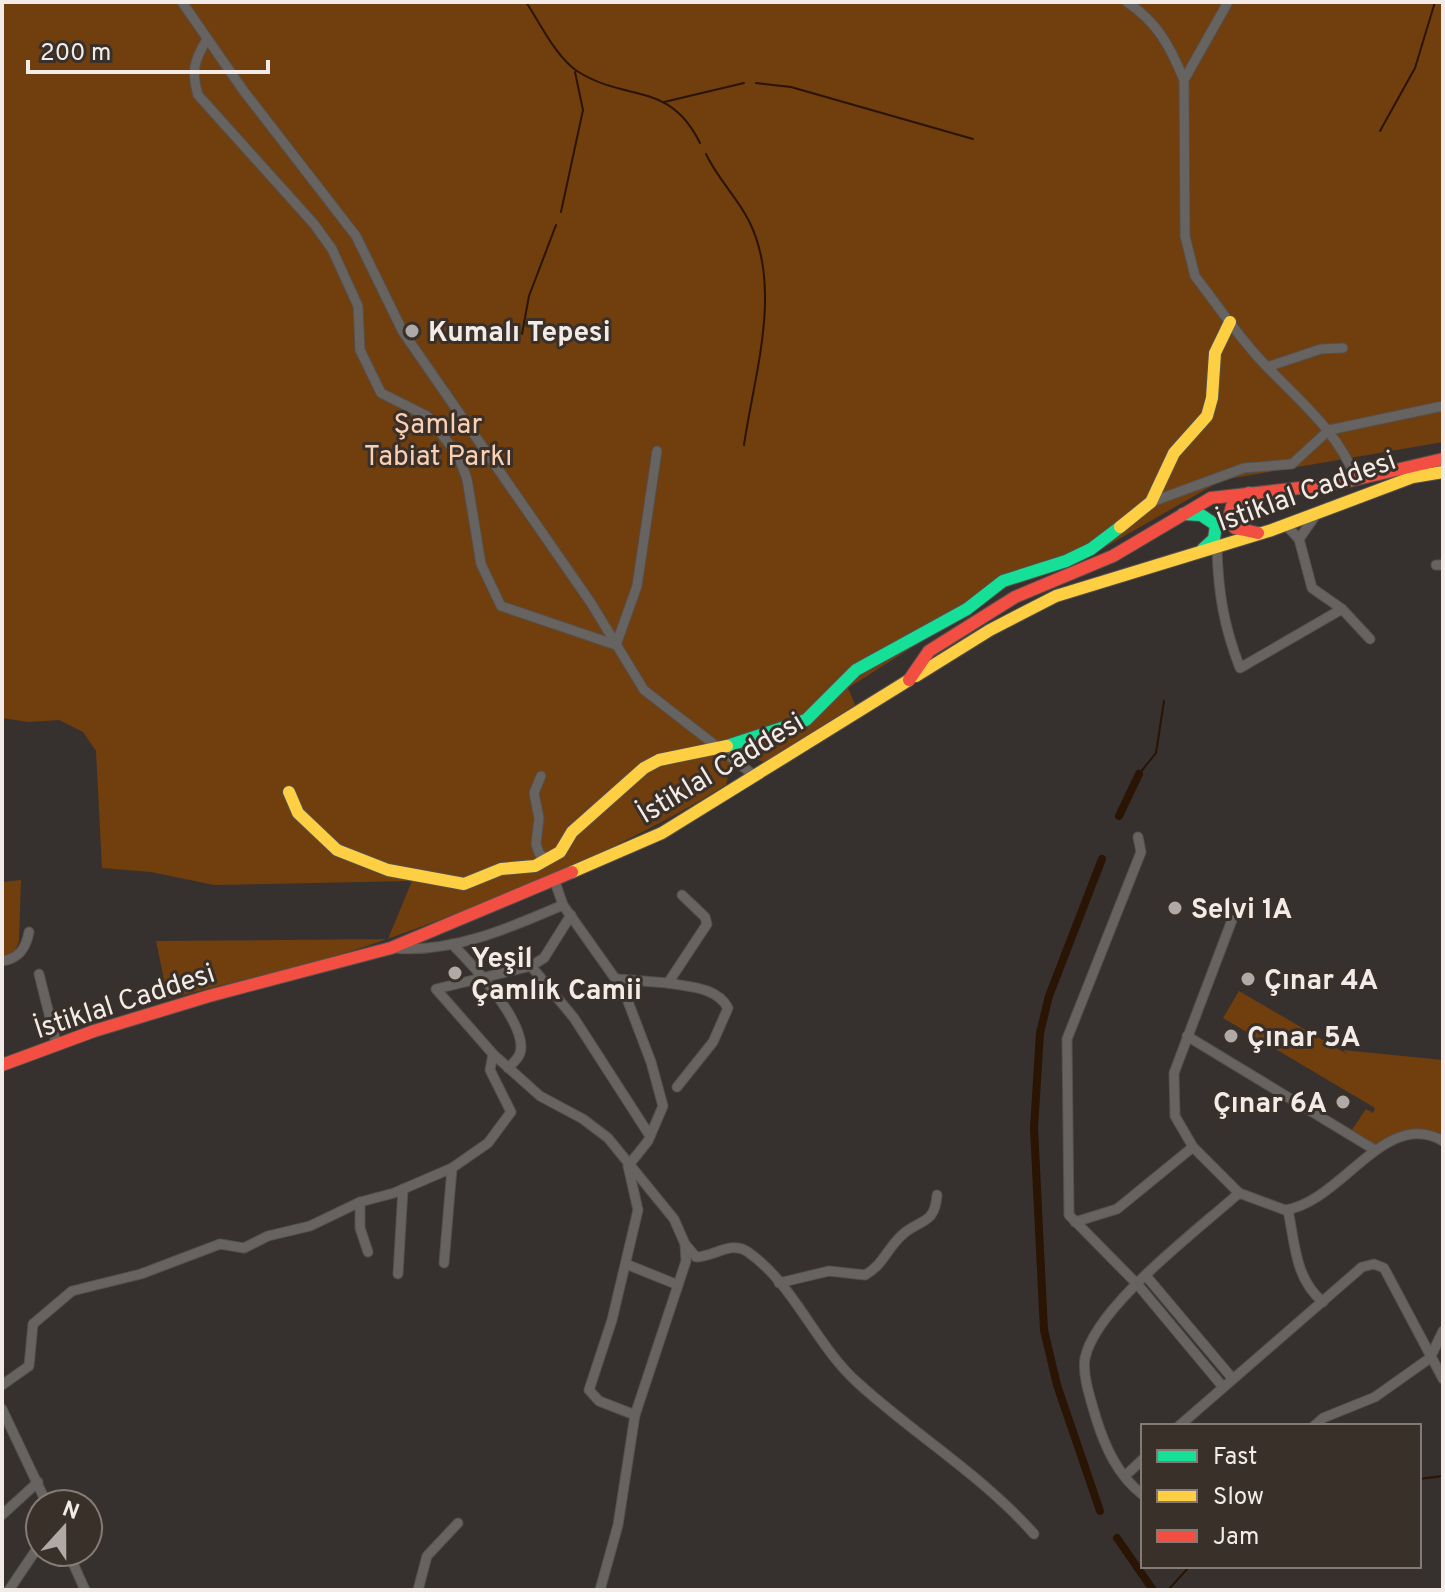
<svg xmlns="http://www.w3.org/2000/svg" width="1445" height="1592" font-family="Overpass,sans-serif">
	<style>
		.green { fill: #713e0e }
		.lines { fill: none; stroke-linecap: round; stroke-linejoin: round }
		.stream { stroke: #2a1404; stroke-width: 2 }
		.canal { stroke: #2a1404; stroke-width: 8 }
		.street-casing { stroke: #54504d; stroke-width: 11 }
		.fast-casing { stroke: #54504d; stroke-width: 14 }
		.slow-casing { stroke: #54504d; stroke-width: 14 }
		.jam-casing { stroke: #54504d; stroke-width: 14 }
		.street { stroke: #676360; stroke-width: 9 }
		.fast { stroke: #16e098; stroke-width: 12 }
		.slow { stroke: #ffcf43; stroke-width: 12 }
		.jam { stroke: #f24e42; stroke-width: 12 }
		.poi-dot { fill: #b0aaa6; stroke: #3a302a; stroke-width: 3 }
		.labels { text-anchor: middle; stroke-width: 6; stroke-linejoin: round; paint-order: stroke }
		.poi-label { font-size: 28px; font-weight: bold; fill: #f2ebe7; stroke: #3a302a; text-anchor: start }
		.park-label { font-size: 28px; fill: #fad0b2; stroke: #3a302a }
		.street-label { font-size: 28px; fill: #f2ebe7; stroke: #3a302a }
	</style>
	<rect width="100%" height="100%" fill="#36312e"/>
	<g class="green">
		<path d="M2 2H1443V442L1222 480 1093 554 1052 573 1007 587 848 688 855 705 764 762 747 756 731 764 726 785C623 849 504 897 390 938 319 964 241 979 168 999L156 941 388 939 412 881 214 885 151 872 102 868 96 751 83 732 59 720 28 722 2 718Z"/>
		<polygon points="21,880 19,941 15,951 2,959 2,882"/>
		<polygon points="1239,991 1347,1054 1343,1050 1443,1060 1442,1139 1417,1132 1375,1150 1349,1134 1366,1109 1373,1113 1375,1108 1223,1018"/>
	</g>
	<g class="lines">
		<g class="stream">
			<path d="M526 2C540 23 556 57 577 71 627 103 669 80 700 143"/>
			<polyline points="756,83 791,87 973,139"/>
			<polyline points="664,102 744,83"/>
			<polyline points="1380,131 1415,68 1435,2"/>
			<path d="M706 154C717 178 737 197 749 221 783 289 754 375 744 445"/>
			<polyline points="561,212 583,110 575,72"/>
			<polyline points="522,334 529,296 556,225"/>
			<polyline points="1139,774 1156,753 1164,701"/>
			<polyline points="1419,1479 1443,1476"/>
			<polyline points="1168,1590 1190,1566"/>
		</g>
		<g class="canal">
			<polyline points="1119,816 1139,774"/>
			<polyline points="1100,1511 1057,1385 1044,1330 1034,1128 1040,1033 1049,996 1102,859"/>
			<polyline points="1117,1538 1153,1590"/>
		</g>
		<g class="street-casing">
			<g id="street">
				<polyline points="182,2 243,90 356,236 403,332 591,603 644,690 755,776"/>
				<path d="M1127 2C1157 22 1170 46 1184 80"/>
				<path d="M1228 2 1184 80 1185 236 1195 276C1215 302 1234 330 1256 355 1291 394 1337 428 1356 479"/>
				<path d="M207 39C194 61 191 71 198 95L314 224 332 249 358 306 360 350 381 393 427 416 458 455 467 479 481 564 501 606 616 645 637 586 657 451"/>
				<polyline points="1267,367 1321,349 1343,348"/>
				<polyline points="1154,501 1244,468 1292,464 1329,430 1443,406"/>
				<polyline points="1285,524 1299,539 1315,516"/>
				<path d="M1217 547C1218 592 1224 627 1240 668L1342 609 1312 588 1299 539"/>
				<polyline points="1436,565 1443,565"/>
				<polyline points="1342,609 1370,639"/>
				<polyline points="541,776 534,793 539,818 536,844 539,853 547,860"/>
				<polyline points="1138,837 1141,852 1067,1039 1069,1215 1138,1285 1223,1387"/>
				<polyline points="554,879 563,905 624,991 651,1062 663,1106 648,1141 628,1166 638,1210 612,1320 589,1390 599,1401 635,1415"/>
				<polyline points="571,915 544,958 531,966 436,989 493,1054 540,1096 583,1119 608,1138 674,1219 685,1244 686,1261 635,1415 618,1525 600,1590"/>
				<path d="M1232 920 1174 1073 1175 1116 1193 1147 1239 1193 1285 1210C1342 1202 1385 1107 1443 1141"/>
				<path d="M452 944C473 965 521 1017 521 1047 521 1057 514 1062 508 1068"/>
				<path d="M394 948C451 954 512 927 563 905"/>
				<path d="M2 961C19 959 26 948 29 932"/>
				<polyline points="531,966 574,1018 650,1136"/>
				<polyline points="39,974 57,1046"/>
				<polyline points="617,979 668,983 707,924 705,917 682,895"/>
				<path d="M668 983C689 987 717 987 728 1008L713 1042 677 1087"/>
				<polyline points="1187,1036 1375,1150"/>
				<polyline points="360,1202 360,1228 368,1252"/>
				<path d="M1288 1210C1295 1244 1295 1279 1323 1302"/>
				<polyline points="1075,1222 1117,1209 1193,1147"/>
				<path d="M685 1244 696 1257C714 1257 731 1240 748 1252 795 1285 816 1346 858 1383 915 1435 983 1476 1034 1534"/>
				<polyline points="444,1263 452,1168"/>
				<polyline points="626,1264 678,1285"/>
				<polyline points="398,1274 403,1189"/>
				<polyline points="1147,1277 1232,1378"/>
				<path d="M779 1283 829 1271 865 1275C883 1265 887 1249 901 1236 918 1219 935 1226 937 1195"/>
				<polyline points="2,1385 29,1366 33,1324 72,1291 141,1274 220,1244 244,1248 268,1236 310,1226 360,1202 394,1193 452,1168 488,1143 511,1112 490,1070 493,1054"/>
				<polyline points="2,1409 47,1504"/>
				<polyline points="1179,1426 1362,1267 1374,1264 1384,1268 1443,1379"/>
				<polyline points="1314,1426 1323,1418 1375,1397 1430,1358 1443,1331"/>
				<polyline points="1125,1476 1143,1459"/>
				<path d="M1143 1495C1118 1476 1105 1447 1096 1418 1091 1400 1082 1376 1085 1358 1096 1306 1198 1230 1239 1193"/>
				<polyline points="2,1515 38,1482"/>
				<polyline points="68,1552 85,1590"/>
				<polyline points="9,1590 40,1544"/>
				<polyline points="418,1590 427,1556 458,1523"/>
			</g>
		</g>
		<g class="fast-casing">
			<g id="fast">
				<polyline points="1183,514 1201,515 1216,525 1214,539 1203,549"/>
				<polyline points="727,746 806,720 856,670 967,609 1003,581 1066,561 1091,549 1120,527"/>
			</g>
		</g>
		<g class="slow-casing">
			<g id="slow">
				<polyline points="1120,527 1151,502 1174,453 1207,416 1212,398 1215,353 1230,322"/>
				<polyline points="916,676 990,630 1056,596 1272,530 1413,477 1443,472"/>
				<polyline points="289,792 298,813 337,850 388,870 464,884 501,869 535,866 560,852 572,832 644,768 659,760 727,746"/>
				<polyline points="572,872 662,833 909,680"/>
			</g>
		</g>
		<g class="jam-casing">
			<g id="jam">
				<polyline points="1249,493 1232,506 1228,521 1235,528 1258,533"/>
				<polyline points="909,680 929,651 1015,597 1113,556 1211,498 1336,484 1443,459"/>
				<polyline points="2,1065 94,1031 209,996 391,948 572,872"/>
			</g>
		</g>
		<use href="#street" class="street"/>
		<use href="#fast" class="fast"/>
		<use href="#slow" class="slow"/>
		<use href="#jam" class="jam"/>
	</g>
	<g class="poi-dot">
		<circle cx="412" cy="331" r="8"/>
		<circle cx="1175" cy="908" r="8"/>
		<circle cx="455" cy="973" r="8"/>
		<circle cx="1248" cy="979" r="8"/>
		<circle cx="1231" cy="1036" r="8"/>
		<circle cx="1343" cy="1102" r="8"/>
	</g>
	<g class="labels">
		<g class="poi-label">
			<text x="428" y="341">Kumalı Tepesi</text>
			<text x="1191" y="918">Selvi 1A</text>
			<text x="471" y="967">Yeşil<tspan x="471" dy="32">Çamlık Camii</tspan></text>
			<text x="1264" y="989">Çınar 4A</text>
			<text x="1247" y="1046">Çınar 5A</text>
			<text x="1327" y="1112" text-anchor="end">Çınar 6A</text>
		</g>
		<g class="park-label">
			<text x="438" y="433">Şamlar<tspan x="438" dy="32">Tabiat Parkı</tspan></text>
		</g>
		<g class="street-label">
			<text transform="translate(1306 490) rotate(-20)" y="10">İstiklal Caddesi</text>
			<text transform="translate(720 767) rotate(-31)" y="10">İstiklal Caddesi</text>
			<text transform="translate(124 1000) rotate(-18)" y="10">İstiklal Caddesi</text>
		</g>
	</g>
	<rect width="1445" height="1592" fill="none" stroke="#f2ebe7" stroke-width="8"/>
	<rect x="1141" y="1424" width="280" height="144" fill="#3a302a" stroke="#847b76" stroke-width="2"/>
	<rect x="1157" y="1450" width="40" height="12" fill="#16e098" stroke="#847b76" stroke-width="2"/>
	<text x="1213" y="1464" font-size="24" fill="#f2ebe7">Fast</text>
	<rect x="1157" y="1490" width="40" height="12" fill="#ffcf43" stroke="#847b76" stroke-width="2"/>
	<text x="1213" y="1504" font-size="24" fill="#f2ebe7">Slow</text>
	<rect x="1157" y="1530" width="40" height="12" fill="#f24e42" stroke="#847b76" stroke-width="2"/>
	<text x="1213" y="1544" font-size="24" fill="#f2ebe7">Jam</text>
	<g transform="translate(64 1528) rotate(21)"><circle r="38" fill="#3a302a" stroke="#847b76" stroke-width="2"/>
	<path d="M0-6L14 30L0 20L-14 30Z" fill="#b0aaa6"/>
	<text y="-12" font-size="22" font-weight="bold" text-anchor="middle" fill="#f2ebe7">N</text>
	</g>
	<path d="M28 60v12h240v-12" fill="none" stroke="#f2ebe7" stroke-width="4"/>
	<text x="40" y="60" font-size="24" fill="#f2ebe7" stroke="#3a302a" stroke-width="6" paint-order="stroke">200 m</text>
</svg>
